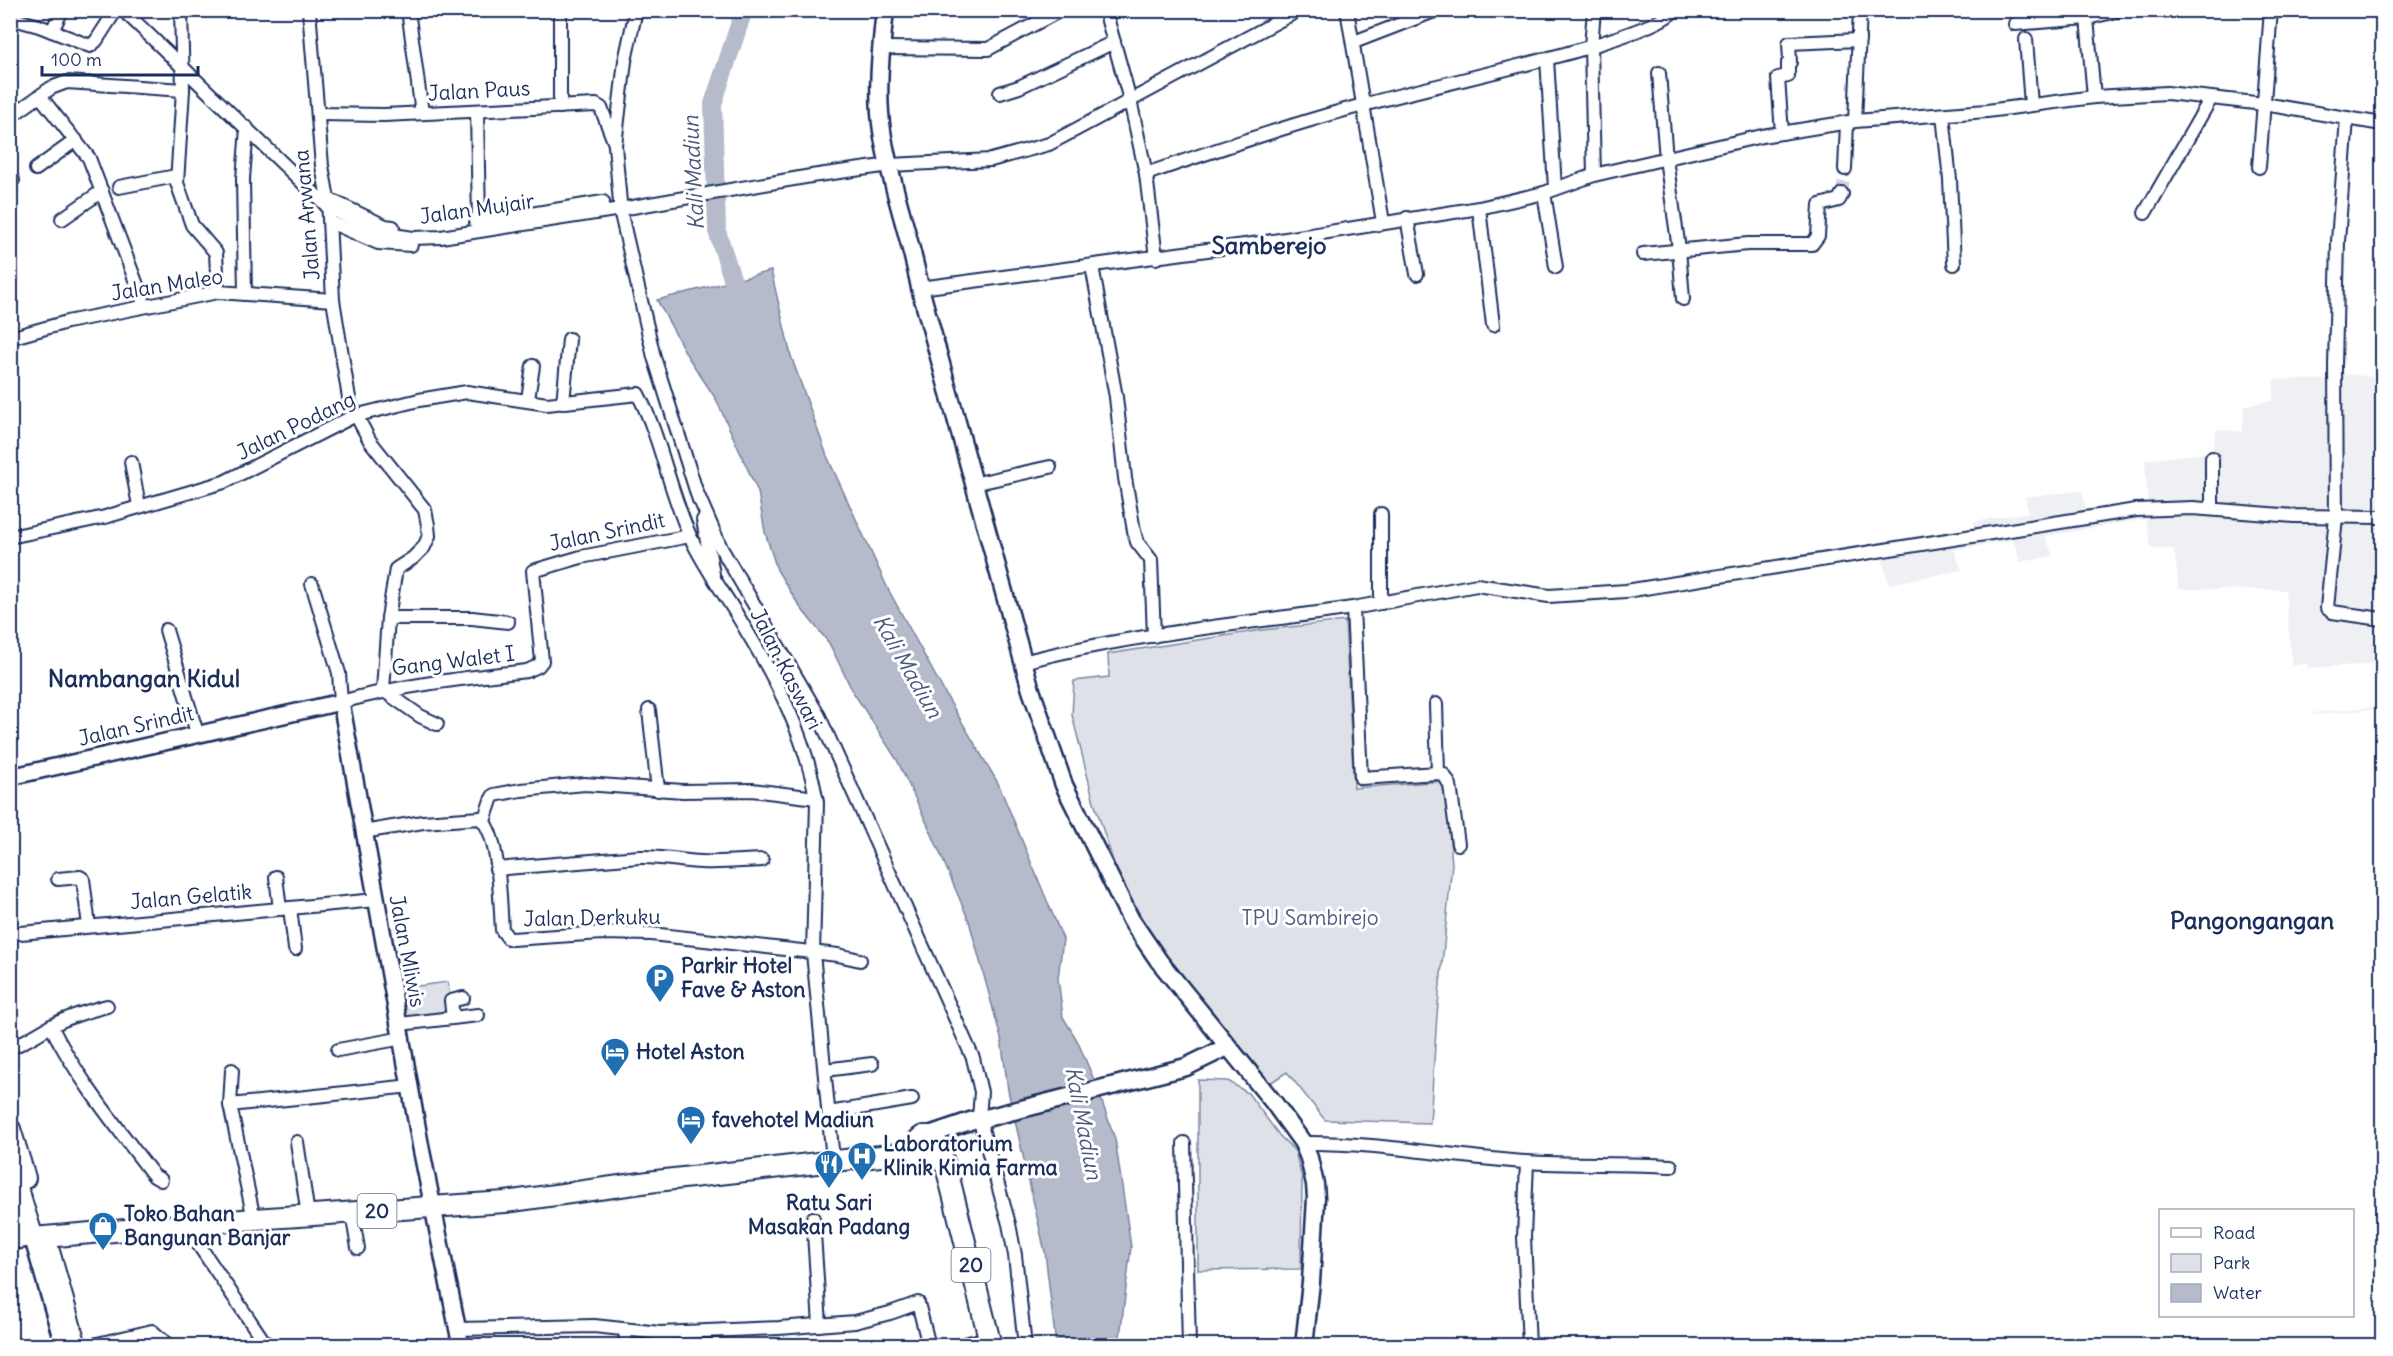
<svg xmlns="http://www.w3.org/2000/svg" width="2393" height="1356" font-family="Delius,sans-serif">
	<style>
		.built { fill: #eff0f4 }
		.green { fill: #dee1e7; stroke: #7c88a2; stroke-width: 1.5 }
		.water { fill: #b5bbca; stroke: #77839f; stroke-width: 1.5 }
		.lines { fill: none; stroke-linecap: round; stroke-linejoin: round }
		.river { stroke: #b5bbca; stroke-width: 18 }
		.minor-tunnel { stroke: #d1d5df; stroke-width: 12; stroke-dasharray: 12 6; stroke-linecap: butt }
		.minor-casing { stroke: #1b2f5e; stroke-width: 16 }
		.tertiary-casing { stroke: #1b2f5e; stroke-width: 20 }
		.secondary-casing { stroke: #1b2f5e; stroke-width: 21 }
		.primary-casing { stroke: #1b2f5e; stroke-width: 22 }
		.trunk-casing { stroke: #1b2f5e; stroke-width: 24 }
		.minor { stroke: #fff; stroke-width: 12 }
		.tertiary { stroke: #fff; stroke-width: 15 }
		.secondary { stroke: #fff; stroke-width: 16 }
		.primary { stroke: #fff; stroke-width: 18 }
		.trunk { stroke: #fff; stroke-width: 20 }
		.labels { text-anchor: middle; stroke-width: 6; stroke-linejoin: round; paint-order: stroke }
		.shield { fill: #fff; stroke: #5f6d8e; stroke-width: 1.5 }
		.shield-label { font-size: 20px; font-weight: bold; fill: #1b2f5e }
		.street-label { font-size: 21px; fill: #1b2f5e; stroke: #fff }
		.park-label { font-size: 21px; fill: #4c5c80; stroke: #fff }
		.poi-label { font-size: 21px; font-weight: bold; fill: #1b2f5e; stroke: #fff; text-anchor: start }
		.water-label { font-size: 22px; font-style: italic; fill: #49597e; stroke: #fff }
		.quarter-label { font-size: 24px; font-weight: bold; fill: #1b2f5e; stroke: #fff }
	</style>
	<rect width="100%" height="100%" fill="#fff"/>
	<filter id="ink" filterUnits="userSpaceOnUse"><feTurbulence type="fractalNoise" baseFrequency=".0167" numOctaves="2"/><feDisplacementMap in="SourceGraphic" scale="12" xChannelSelector="R" yChannelSelector="G"/><feConvolveMatrix kernelMatrix="1 2 1 2 8 2 1 2 1" color-interpolation-filters="sRGB"/></filter>
	<g filter="url(#ink)">
		<polygon class="built" points="2377,360 2382,360 2382,657 2375,664 2308,668 2313,713 2382,706 2382,708 2313,715 2307,663 2292,666 2285,590 2179,589 2174,549 2151,549 2146,519 2045,536 2053,556 2020,562 2013,540 1954,550 1962,570 1889,584 1878,544 1976,531 1973,522 2028,512 2025,497 2082,491 2087,513 2148,503 2145,460 2212,452 2217,429 2242,432 2245,406 2273,400 2274,379 2329,380 2329,372 2374,377"/>
		<g class="green">
			<polygon points="1345,621 1354,788 1445,781 1452,864 1437,1015 1430,1123 1325,1120 1287,1072 1267,1085 1154,939 1118,876 1094,802 1072,715 1074,681 1109,677 1108,654 1262,630"/>
			<polygon points="448,982 452,1016 401,1022 395,989"/>
			<polygon points="1198,1080 1228,1081 1248,1093 1279,1135 1295,1151 1302,1178 1301,1269 1198,1270"/>
		</g>
		<polygon class="water" points="771,271 791,356 827,456 888,589 947,697 998,783 1063,939 1058,978 1063,1017 1077,1040 1095,1082 1115,1139 1131,1247 1119,1345 1056,1345 1045,1252 1008,1090 1001,1038 969,921 931,832 897,760 853,692 829,643 800,607 777,570 765,532 758,492 716,399 688,357 657,300"/>
		<g class="lines">
			<polyline class="river" points="740,303 717,231 713,104 744,10"/>
			<polyline class="minor-tunnel" points="1842,194 1845,169"/>
			<g class="minor-casing">
				<g id="minor">
					<polyline points="123,10 328,207 373,230 387,234 413,238 441,237 621,209 811,176 890,165 991,160 1049,144 1299,10"/>
					<polyline points="181,10 183,90 177,183 192,225 216,253 218,292"/>
					<polyline points="309,10 322,166 328,199 333,300 350,404 370,441 425,510 428,525 429,536 424,547 413,558 396,569 388,618 383,690"/>
					<polyline points="408,10 422,113"/>
					<polyline points="560,10 560,107"/>
					<polyline points="636,10 625,61 615,145 621,214 654,357 699,500"/>
					<polyline points="1105,10 1130,100 1146,174 1156,258"/>
					<polyline points="1347,10 1383,222"/>
					<polyline points="1594,10 1591,46 1594,175"/>
					<polyline points="10,18 39,26 90,46 96,41 116,10"/>
					<polyline points="2087,18 2094,97"/>
					<polyline points="2015,24 2087,18 2122,10"/>
					<polyline points="52,31 62,10"/>
					<polyline points="2026,39 2031,105"/>
					<polyline points="1354,42 1437,10"/>
					<polyline points="883,48 988,49 1061,10"/>
					<polyline points="1547,59 1555,188"/>
					<polyline points="1659,73 1666,159 1679,249 1683,299"/>
					<polyline points="1000,93 1019,87 1114,42"/>
					<polyline points="40,96 89,158 145,306"/>
					<polyline points="477,111 479,223"/>
					<polyline points="318,114 384,115 596,105 601,108 615,144"/>
					<polyline points="1943,115 1950,180 1954,264"/>
					<polyline points="10,117 51,88 67,82 183,90"/>
					<polyline points="2347,118 2338,241 2335,366 2336,517 2327,608 2332,612 2382,619"/>
					<polyline points="1855,121 1860,10"/>
					<polyline points="1782,133 1778,78 1788,76 1788,63 1790,62 1789,43 1859,40"/>
					<polyline points="2259,167 2271,10"/>
					<polyline points="36,169 76,140"/>
					<polyline points="1845,169 1847,123"/>
					<path d="M1146 174C1218 149 1289 125 1363 105 1436 85 1510 70 1582 49 1601 43 1665 24 1674 10"/>
					<polyline points="10,181 13,180"/>
					<polyline points="119,187 176,176"/>
					<polyline points="1544,193 1556,267"/>
					<polyline points="328,199 385,226 393,227"/>
					<polyline points="1479,208 1493,325"/>
					<polyline points="2145,213 2211,98"/>
					<polyline points="1407,218 1417,274"/>
					<polyline points="62,219 102,191"/>
					<polyline points="330,222 378,243 411,245"/>
					<polyline points="476,223 603,202"/>
					<polyline points="1643,254 1748,244 1812,244 1818,236 1820,205 1839,200 1842,194"/>
					<polyline points="1092,266 1116,397 1125,478 1134,531 1137,542 1151,560 1154,636"/>
					<polyline points="920,288 1260,243 1479,208 1544,193 1594,175 1762,136 1855,121 1987,111 2094,97 2167,93 2264,104 2382,124"/>
					<polyline points="245,294 243,179 247,128"/>
					<polyline points="10,338 67,322 218,292 333,300"/>
					<polyline points="528,399 533,366"/>
					<polyline points="563,403 569,339"/>
					<polyline points="131,462 139,506"/>
					<polyline points="973,484 1050,467"/>
					<polyline points="697,493 721,548 819,716 973,1058 981,1092 979,1118 1009,1224 1015,1255 1025,1346"/>
					<polyline points="2212,509 2212,458"/>
					<polyline points="1381,514 1381,603"/>
					<polyline points="703,520 713,574"/>
					<path d="M10 537 105 517 224 482 354 416 419 400 467 392 547 404 638 394C661 438 669 490 690 536 705 569 728 598 746 630 779 684 806 739 817 802L813 953 833 1160"/>
					<path d="M312 584 339 673 341 702C402 685 464 678 527 671L538 666 542 661 533 571 581 557 690 536"/>
					<polyline points="388,618 472,618 508,622"/>
					<polyline points="166,630 197,733"/>
					<path d="M1023 662C1130 634 1243 624 1353 608"/>
					<polyline points="383,690 420,716 437,724"/>
					<polyline points="1436,704 1438,773"/>
					<polyline points="649,710 658,790"/>
					<polyline points="484,821 491,800 494,795 521,790 585,784 683,791 752,790 816,798"/>
					<path d="M363 832 423 822 480 818C500 834 500 904 502 930L508 938 512 939 602 933 651 934 838 955 860 960"/>
					<polyline points="1458,844 1450,785 1444,775 1438,773 1361,778 1353,608 1477,585 1549,596 1626,591 2136,510 2193,508 2294,516 2382,517"/>
					<path d="M496 869 639 857C660 856 680 861 701 862 721 863 742 861 762 860"/>
					<polyline points="276,877 280,909"/>
					<polyline points="58,879 80,877 83,879 89,926"/>
					<polyline points="290,908 295,949"/>
					<polyline points="10,934 376,900"/>
					<polyline points="453,1018 451,1001 463,998"/>
					<polyline points="400,1024 478,1015"/>
					<path d="M51 1026C78 1080 118 1128 154 1176L161 1180"/>
					<path d="M10 1048C26 1042 38 1033 53 1025 70 1016 88 1011 107 1006"/>
					<polyline points="338,1050 403,1038"/>
					<polyline points="825,1070 872,1064"/>
					<polyline points="230,1105 232,1070"/>
					<polyline points="829,1113 912,1099"/>
					<polyline points="297,1142 308,1215"/>
					<polyline points="1184,1143 1189,1346"/>
					<path d="M1303 1143C1377 1142 1451 1157 1525 1162 1574 1165 1623 1163 1671 1166"/>
					<polyline points="1527,1162 1524,1237 1529,1346"/>
					<polyline points="352,1213 358,1248"/>
					<polyline points="813,1218 820,1325"/>
					<polyline points="254,1219 230,1105 411,1086"/>
					<polyline points="188,1225 192,1235 267,1346"/>
					<polyline points="458,1329 594,1326 660,1333 779,1328 855,1322 890,1313 918,1303 929,1346"/>
					<polyline points="89,1346 152,1331 169,1346"/>
					<polyline points="625,1346 626,1330"/>
					<polyline points="955,1346 989,1338"/>
				</g>
			</g>
			<g class="tertiary-casing">
				<polyline id="tertiary" points="10,777 341,702 421,1148 461,1346"/>
			</g>
			<g class="secondary-casing">
				<g id="secondary">
					<path d="M885 10C881 49 876 92 882 131 890 184 910 235 920 288L1031 690 1064 785 1131 920 1159 961 1274 1103 1303 1143 1309 1158 1315 1184 1316 1198 1311 1282 1304 1346"/>
					<polyline points="926,1136 979,1118 986,1118 1186,1067 1227,1047"/>
					<polyline points="10,1241 33,1238 64,1346"/>
				</g>
			</g>
			<g class="primary-casing">
				<polyline id="primary" points="46,1237 77,1346"/>
			</g>
			<g class="trunk-casing">
				<g id="trunk">
					<polyline points="10,1129 25,1178"/>
					<path d="M937 1149 934 1155 924 1158C913 1153 913 1142 923 1136H930L936 1141 947 1170 991 1346"/>
					<polyline points="10,1165 33,1238 254,1219 505,1202 656,1181 916,1152"/>
					<polyline points="10,1229 16,1220 21,1198"/>
				</g>
			</g>
			<use href="#minor" class="minor"/>
			<use href="#tertiary" class="tertiary"/>
			<use href="#secondary" class="secondary"/>
			<use href="#primary" class="primary"/>
			<use href="#trunk" class="trunk"/>
		</g>
	</g>
	<defs>
		<g id="parking-pin" transform="scale(1.5)"><path d="M0 17L-7.5 6A9.5 9.5 0 1 1 7.5 6Z" fill="#1f6fb2" stroke="#fff"/><path d="M-3.5-5.5H1a3.5 3.5 0 0 1 0 7H-1V5.5H-3.5ZM-1-3.4V-.6H.8a1.4 1.4 0 0 0 0-2.8Z" fill="#fff"/></g>
		<g id="hotel-pin" transform="scale(1.5)"><path d="M0 17L-7.5 6A9.5 9.5 0 1 1 7.5 6Z" fill="#1f6fb2" stroke="#fff"/><path d="M-6-4.5h1.5V1H6V5H4.5V3h-9V5H-6ZM-4 0a1.8 1.8 0 1 1 3.6 0ZM.5 0V-2.5h3Q6-2.5 6 0Z" fill="#fff"/></g>
		<g id="hospital-pin" transform="scale(1.5)"><path d="M0 17L-7.5 6A9.5 9.5 0 1 1 7.5 6Z" fill="#1f6fb2" stroke="#fff"/><path d="M-5-5h3v3.5h4V-5h3V5h-3V1.5h-4V5h-3Z" fill="#fff"/></g>
		<g id="restaurant-pin" transform="scale(1.5)"><path d="M0 17L-7.5 6A9.5 9.5 0 1 1 7.5 6Z" fill="#1f6fb2" stroke="#fff"/><path d="M-5-6h1v4h1v-4h1v4h1v-4h1v5L-1.5 .5V6h-2V.5L-5-1ZM5-6V6H3V1.5H1.5Q1.5-4 5-6Z" fill="#fff"/></g>
		<g id="shop-pin" transform="scale(1.5)"><path d="M0 17L-7.5 6A9.5 9.5 0 1 1 7.5 6Z" fill="#1f6fb2" stroke="#fff"/><path d="M-5-2.5h2.3a2.7 3.5 0 0 1 5.4 0H5L5.5 6h-11ZM-1.5-2.5h3a1.5 2.3 0 0 0-3 0Z" fill="#fff"/></g>
	</defs>
	<g fill-rule="evenodd">
		<use href="#parking-pin" x="660" y="978"/>
		<use href="#hotel-pin" x="615" y="1052"/>
		<use href="#hotel-pin" x="691" y="1120"/>
		<use href="#hospital-pin" x="862" y="1156"/>
		<use href="#restaurant-pin" x="829" y="1164"/>
		<use href="#shop-pin" x="103" y="1226"/>
	</g>
	<g class="labels">
		<g class="shield">
			<rect x="357.5" y="1194" width="39" height="34" rx="4.5"/>
			<rect x="951.5" y="1248" width="39" height="34" rx="4.5"/>
		</g>
		<g class="shield-label">
			<text x="377" y="1218">20</text>
			<text x="971" y="1272">20</text>
		</g>
		<g class="street-label">
			<text transform="translate(479 91) rotate(-3)" y="7">Jalan Paus</text>
			<text transform="translate(477 209) rotate(-8)" y="7">Jalan Mujair</text>
			<text transform="translate(307 215) rotate(-95)" y="7">Jalan Arwana</text>
			<text transform="translate(167 285) rotate(-9)" y="7">Jalan Maleo</text>
			<text transform="translate(296 426) rotate(-26)" y="7">Jalan Podang</text>
			<text transform="translate(607 532) rotate(-12)" y="7">Jalan Srindit</text>
			<text transform="translate(453 661) rotate(-7)" y="7">Gang Walet I</text>
			<text transform="translate(786 669) rotate(63)" y="7">Jalan Kaswari</text>
			<text transform="translate(136 726) rotate(-13)" y="7">Jalan Srindit</text>
			<text transform="translate(191 897) rotate(-5)" y="7">Jalan Gelatik</text>
			<text transform="translate(592 918) rotate(-1)" y="7">Jalan Derkuku</text>
			<text transform="translate(407 951) rotate(79)" y="7">Jalan Mliwis</text>
		</g>
		<g class="park-label">
			<text x="1310" y="925">TPU Sambirejo</text>
		</g>
		<g class="poi-label">
			<text x="681" y="973">Parkir Hotel<tspan x="681" dy="24">Fave &amp; Aston</tspan></text>
			<text x="636" y="1059">Hotel Aston</text>
			<text x="712" y="1127">favehotel Madiun</text>
			<text x="883" y="1151">Laboratorium<tspan x="883" dy="24">Klinik Kimia Farma</tspan></text>
			<text x="829" y="1210" text-anchor="middle">Ratu Sari<tspan x="829" dy="24">Masakan Padang</tspan></text>
			<text x="124" y="1221">Toko Bahan<tspan x="124" dy="24">Bangunan Banjar</tspan></text>
		</g>
		<g class="water-label">
			<text transform="translate(693 173) rotate(-93)" y="8">Kali Madiun</text>
			<text transform="translate(908 666) rotate(60)" y="8">Kali Madiun</text>
			<text transform="translate(1084 1123) rotate(79)" y="8">Kali Madiun</text>
		</g>
		<g class="quarter-label">
			<text x="1269" y="254">Samberejo</text>
			<text x="144" y="687">Nambangan Kidul</text>
			<text x="2252" y="929">Pangongangan</text>
		</g>
	</g>
	<rect width="2393" height="1356" fill="none" stroke="#fff" stroke-width="36"/>
	<rect x="18" y="18" width="2357" height="1320" fill="none" stroke="#1b2f5e" stroke-width="2" filter="url(#ink)"/>
	<rect x="2159" y="1209" width="195" height="108" fill="#ffffff" stroke="#a4acbf" stroke-width="1.5"/>
	<rect x="2171" y="1228" width="30" height="9" fill="#ffffff" stroke="#a4acbf" stroke-width="1.5"/>
	<text x="2213" y="1239" font-size="18" fill="#1b2f5e">Road</text>
	<rect x="2171" y="1254" width="30" height="18" fill="#dee1e7" stroke="#a4acbf" stroke-width="1.5"/>
	<text x="2213" y="1269" font-size="18" fill="#1b2f5e">Park</text>
	<rect x="2171" y="1284" width="30" height="18" fill="#b5bbca" stroke="#a4acbf" stroke-width="1.5"/>
	<text x="2213" y="1299" font-size="18" fill="#1b2f5e">Water</text>
	<path d="M42 66v9h156v-9" fill="none" stroke="#1b2f5e" stroke-width="3"/>
	<text x="51" y="66" font-size="18" fill="#1b2f5e" stroke="#ffffff" stroke-width="4.5" paint-order="stroke">100 m</text>
</svg>
